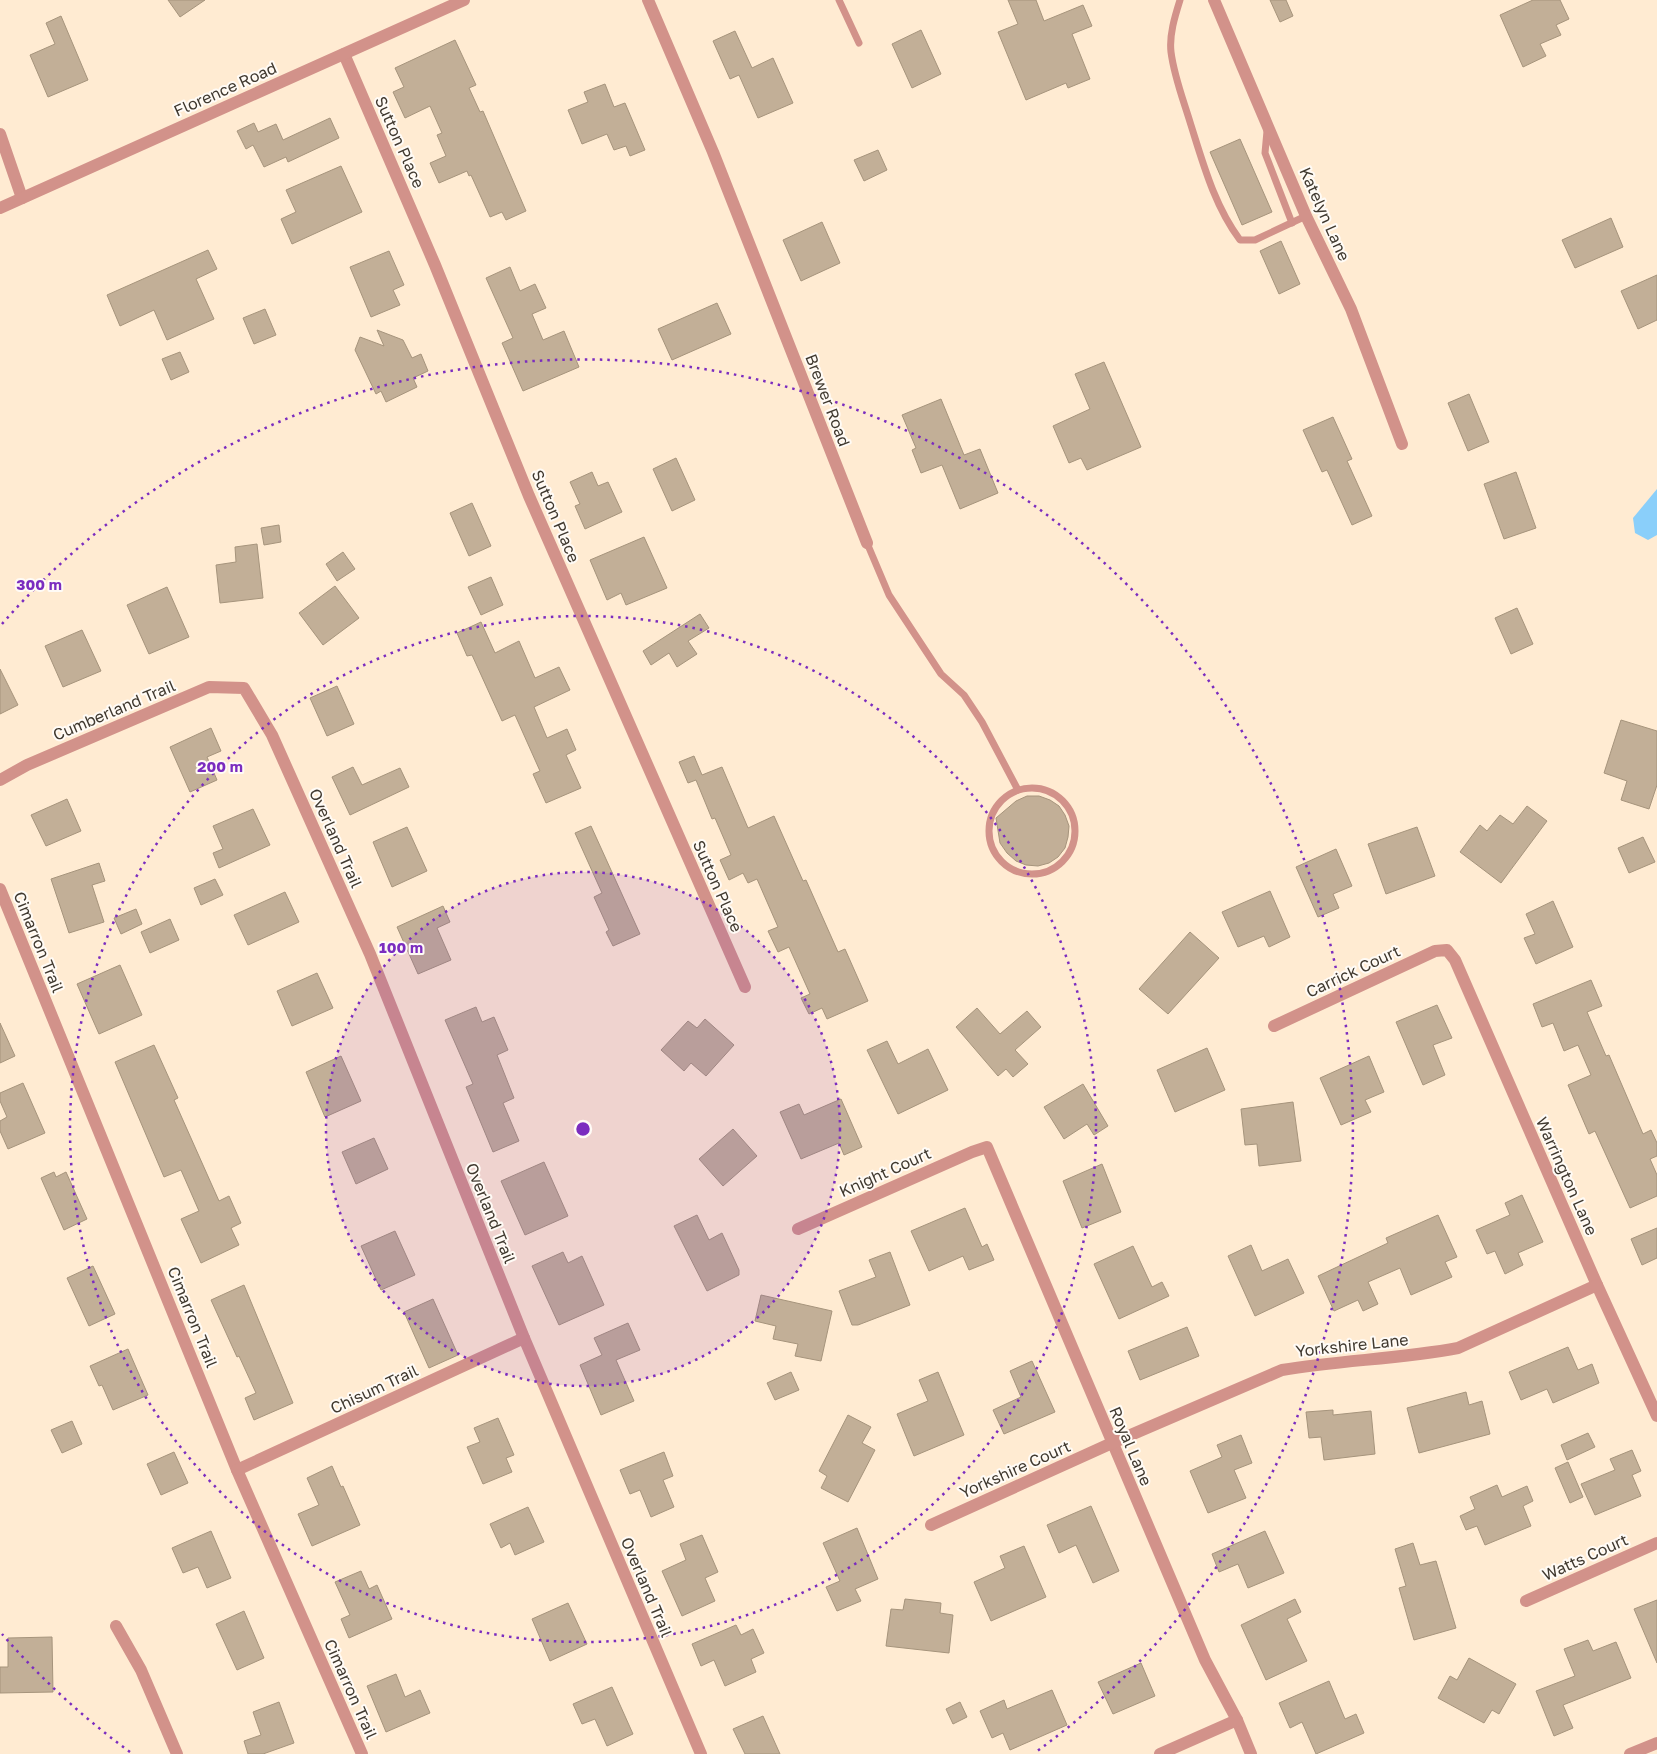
<svg xmlns="http://www.w3.org/2000/svg" width="1657" height="1754" font-family="'Golos Text',sans-serif">
	<style>
		.water { fill: #8acffa }
		.building { fill: #c2af97; stroke: #a6947c }
		.lines { fill: none; stroke-linecap: round; stroke-linejoin: round }
		.service { stroke: #d2928a; stroke-width: 7 }
		.minor { stroke: #d2928a; stroke-width: 12 }
		.tertiary { stroke: #d2928a; stroke-width: 12 }
		.ring { fill: none; stroke: #7b2cbf; stroke-width: 2.5; stroke-dasharray: 2.5 5 }
		.labels { text-anchor: middle; stroke-width: 4; stroke-linejoin: round; paint-order: stroke }
		.street-label { font-size: 16px; fill: #40392f; stroke: #fffbf6 }
		.centre { fill: #7b2cbf; stroke: #fffbf6; stroke-width: 2.5 }
		.ring-label { font-size: 15px; text-anchor: middle; font-weight: bold; fill: #7b2cbf; stroke: #fffbf6; stroke-width: 4; stroke-linejoin: round; paint-order: stroke }
	</style>
	<rect width="100%" height="100%" fill="#ffebd2"/>
	<polygon class="water" points="1657,489 1657,535 1648,540 1635,533 1633,518"/>
	<g class="building">
		<polygon points="168,0 205,0 180,17"/>
		<polygon points="1008,0 1036,0 1044,21 1083,5 1092,26 1072,34 1090,79 1068,88 1066,83 1026,100 998,32 1018,24"/>
		<polygon points="1270,0 1286,0 1293,16 1280,22"/>
		<polygon points="1533,0 1560,0 1569,19 1556,25 1561,35 1540,44 1546,56 1523,67 1500,15"/>
		<polygon points="61,16 88,80 48,97 30,55 55,44 46,23"/>
		<polygon points="921,30 941,74 912,88 892,44"/>
		<polygon points="735,31 752,68 773,58 793,103 758,118 739,75 730,79 713,41"/>
		<polygon points="455,40 476,85 469,88 480,112 483,111 526,211 506,220 502,212 490,217 471,175 469,176 467,171 439,183 430,163 446,156 437,135 442,133 430,106 405,118 393,92 404,87 395,68"/>
		<polygon points="605,84 614,107 625,103 645,150 630,156 626,146 614,150 607,134 582,144 568,110 588,102 584,92"/>
		<polygon points="330,118 339,138 288,162 286,157 264,167 253,145 246,149 237,131 254,123 258,132 276,124 283,140"/>
		<polygon points="1240,139 1272,212 1242,225 1210,152"/>
		<polygon points="878,150 887,170 864,181 854,160"/>
		<polygon points="341,166 362,212 292,244 281,219 296,212 286,190"/>
		<polygon points="1611,218 1623,247 1575,268 1562,240"/>
		<polygon points="822,222 840,263 801,281 783,240"/>
		<polygon points="1281,241 1300,284 1279,294 1260,251"/>
		<polygon points="208,250 217,269 196,279 214,319 167,340 154,310 120,326 107,295"/>
		<polygon points="389,251 404,285 393,290 400,305 371,317 350,267"/>
		<polygon points="510,267 520,291 535,284 546,308 532,314 543,340 564,331 579,367 523,391 502,343 513,338 486,278"/>
		<polygon points="1657,275 1657,320 1638,329 1621,291"/>
		<polygon points="717,303 731,334 672,360 658,329"/>
		<polygon points="265,309 276,335 254,344 243,318"/>
		<polygon points="377,330 403,340 412,358 421,354 428,371 413,378 417,387 386,402 381,391 376,394 355,350 360,337 384,346"/>
		<polygon points="180,352 189,372 171,380 162,359"/>
		<polygon points="1104,362 1141,447 1087,470 1081,458 1069,463 1053,426 1090,409 1075,374"/>
		<polygon points="1469,394 1489,442 1468,451 1448,403"/>
		<polygon points="941,399 964,455 980,449 998,493 960,509 942,465 921,473 912,450 916,448 902,415"/>
		<polygon points="1333,417 1352,459 1347,461 1372,516 1352,525 1327,470 1322,472 1303,430"/>
		<polygon points="676,458 695,500 672,511 653,469"/>
		<polygon points="592,472 598,486 608,482 622,512 585,529 575,506 580,504 570,482"/>
		<polygon points="1516,472 1536,528 1504,539 1484,484"/>
		<polygon points="472,503 491,546 469,556 450,513"/>
		<polygon points="279,525 281,542 264,545 261,528"/>
		<polygon points="644,537 667,588 626,605 621,593 607,600 590,560"/>
		<polygon points="257,544 263,598 220,603 216,565 236,562 235,547"/>
		<polygon points="343,552 355,569 337,581 326,564"/>
		<polygon points="491,577 503,605 481,615 468,587"/>
		<polygon points="335,586 359,618 323,645 299,613"/>
		<polygon points="167,587 189,637 149,654 127,605"/>
		<polygon points="1517,608 1533,644 1511,654 1495,618"/>
		<polygon points="700,614 709,628 688,641 697,654 677,667 669,653 651,665 643,651"/>
		<polygon points="481,622 495,653 519,641 535,678 559,667 570,690 534,707 547,738 567,729 576,750 566,755 581,788 546,803 533,774 540,771 515,715 502,721 472,655 467,656 457,633"/>
		<polygon points="82,630 101,671 63,687 45,646"/>
		<polygon points="0,669 18,705 0,714"/>
		<polygon points="337,686 354,724 327,736 310,698"/>
		<polygon points="1621,720 1657,731 1657,785 1649,809 1621,800 1627,781 1604,773"/>
		<polygon points="211,728 221,751 207,757 217,780 190,792 170,747"/>
		<polygon points="694,756 702,775 722,767 748,828 774,816 803,881 806,880 838,952 845,949 868,1001 827,1019 822,1008 809,1014 801,998 810,994 789,947 778,952 768,931 778,927 757,879 748,883 743,873 729,880 720,860 731,855 715,818 712,819 696,780 688,783 679,762"/>
		<polygon points="353,767 362,785 400,768 409,787 350,815 332,777"/>
		<polygon points="1027,796 1039,796 1050,800 1059,806 1065,815 1069,826 1068,837 1065,848 1058,857 1049,863 1038,866 1026,865 1016,861 1007,853 1000,843 996,818 1016,801"/>
		<polygon points="67,799 81,831 46,846 31,815"/>
		<polygon points="1527,806 1547,821 1501,883 1460,852 1480,825 1487,831 1500,815 1513,824"/>
		<polygon points="253,809 270,845 219,868 213,853 223,849 213,826"/>
		<polygon points="591,826 640,934 613,946 606,932 609,930 594,897 602,893 575,833"/>
		<polygon points="407,827 427,871 392,887 373,842"/>
		<polygon points="1417,827 1435,876 1386,894 1368,844"/>
		<polygon points="1643,837 1655,862 1629,873 1618,848"/>
		<polygon points="1336,849 1352,886 1333,894 1339,908 1318,917 1296,867"/>
		<polygon points="99,863 105,881 92,885 104,922 69,933 51,879"/>
		<polygon points="215,879 223,895 201,905 194,888"/>
		<polygon points="1270,891 1290,937 1269,947 1264,936 1238,947 1222,912"/>
		<polygon points="285,892 299,922 248,945 234,915"/>
		<polygon points="1553,901 1573,947 1536,964 1524,938 1535,934 1526,914"/>
		<polygon points="443,906 450,922 437,928 451,960 418,974 397,927"/>
		<polygon points="136,909 142,924 121,934 114,918"/>
		<polygon points="170,919 179,940 150,953 141,932"/>
		<polygon points="1190,932 1219,958 1168,1014 1139,989"/>
		<polygon points="120,965 142,1015 99,1034 77,984"/>
		<polygon points="317,973 333,1008 292,1026 277,991"/>
		<polygon points="1591,980 1602,1006 1587,1012 1606,1056 1609,1055 1643,1134 1651,1130 1657,1143 1657,1156 1650,1159 1657,1175 1657,1196 1630,1208 1595,1131 1589,1134 1568,1085 1591,1075 1578,1045 1564,1051 1553,1023 1542,1027 1533,1004"/>
		<polygon points="1437,1005 1452,1038 1433,1045 1445,1075 1423,1085 1396,1022"/>
		<polygon points="476,1007 482,1022 494,1017 508,1050 497,1055 514,1098 503,1103 519,1141 493,1152 466,1087 473,1084 445,1020"/>
		<polygon points="977,1008 1000,1034 1027,1011 1041,1027 1015,1050 1028,1064 1013,1077 1006,1069 998,1076 956,1027"/>
		<polygon points="705,1019 734,1045 706,1076 691,1063 684,1071 661,1050 688,1021 697,1028"/>
		<polygon points="0,1023 15,1056 0,1063"/>
		<polygon points="887,1041 898,1064 928,1049 948,1090 898,1114 867,1050"/>
		<polygon points="154,1045 178,1098 174,1100 219,1201 229,1196 241,1223 231,1228 239,1245 201,1263 181,1219 199,1211 181,1170 164,1177 115,1062"/>
		<polygon points="1207,1048 1225,1090 1175,1112 1157,1070"/>
		<polygon points="341,1056 361,1101 325,1117 306,1072"/>
		<polygon points="1369,1056 1384,1092 1365,1100 1371,1112 1341,1125 1320,1078"/>
		<polygon points="23,1083 45,1133 8,1149 0,1131 0,1121 7,1117 0,1101 0,1093"/>
		<polygon points="1083,1084 1108,1126 1094,1135 1087,1124 1064,1139 1044,1107"/>
		<polygon points="841,1099 862,1147 844,1155 839,1143 801,1159 780,1112 799,1104 804,1115"/>
		<polygon points="1293,1102 1301,1161 1259,1166 1257,1144 1245,1145 1241,1109"/>
		<polygon points="733,1129 757,1156 723,1186 699,1159"/>
		<polygon points="374,1138 388,1169 356,1184 342,1152"/>
		<polygon points="544,1162 568,1216 525,1235 501,1181"/>
		<polygon points="1102,1164 1121,1212 1082,1228 1063,1181"/>
		<polygon points="54,1172 56,1177 66,1172 87,1219 64,1230 41,1178"/>
		<polygon points="1522,1195 1543,1242 1518,1253 1523,1265 1505,1274 1495,1251 1487,1254 1476,1230 1510,1215 1505,1203"/>
		<polygon points="965,1208 982,1247 987,1244 994,1260 969,1270 963,1256 929,1271 911,1231"/>
		<polygon points="697,1215 709,1240 722,1233 739,1270 739,1275 707,1291 674,1226"/>
		<polygon points="1438,1215 1457,1257 1445,1262 1452,1277 1411,1295 1400,1268 1368,1282 1378,1304 1363,1311 1358,1300 1334,1311 1318,1276 1388,1243 1386,1238"/>
		<polygon points="1657,1228 1657,1258 1642,1265 1631,1239"/>
		<polygon points="395,1231 415,1275 381,1290 361,1246"/>
		<polygon points="1251,1245 1262,1271 1288,1259 1304,1293 1255,1316 1228,1256"/>
		<polygon points="1133,1246 1152,1287 1162,1282 1169,1296 1119,1319 1094,1264"/>
		<polygon points="563,1252 568,1263 582,1256 604,1305 559,1325 532,1266"/>
		<polygon points="890,1252 910,1305 858,1325 852,1325 839,1291 876,1277 869,1260"/>
		<polygon points="93,1266 115,1314 89,1326 67,1278"/>
		<polygon points="244,1285 293,1403 254,1420 245,1398 256,1393 239,1356 237,1357 211,1300"/>
		<polygon points="761,1295 832,1311 821,1361 795,1356 798,1344 773,1339 776,1326 755,1321"/>
		<polygon points="433,1299 458,1355 429,1368 404,1312"/>
		<polygon points="628,1323 640,1350 616,1360 634,1401 601,1415 580,1365 602,1355 594,1338"/>
		<polygon points="1187,1327 1199,1356 1140,1380 1128,1351"/>
		<polygon points="1568,1347 1578,1370 1592,1364 1599,1383 1553,1403 1547,1389 1521,1400 1509,1372"/>
		<polygon points="128,1349 148,1395 113,1410 102,1385 99,1386 90,1366"/>
		<polygon points="1032,1361 1055,1412 1004,1434 993,1410 1021,1397 1010,1371"/>
		<polygon points="791,1372 799,1390 775,1400 767,1383"/>
		<polygon points="938,1372 964,1435 914,1456 897,1414 928,1401 919,1380"/>
		<polygon points="1466,1392 1469,1405 1482,1401 1490,1434 1419,1453 1407,1408"/>
		<polygon points="1333,1410 1333,1415 1371,1411 1375,1454 1324,1460 1321,1437 1309,1438 1306,1412"/>
		<polygon points="848,1415 871,1427 862,1443 875,1450 848,1502 821,1488 827,1476 819,1471"/>
		<polygon points="498,1418 514,1455 506,1458 512,1472 483,1484 467,1447 480,1442 474,1428"/>
		<polygon points="72,1421 82,1444 62,1453 51,1430"/>
		<polygon points="1588,1433 1595,1447 1567,1460 1561,1445"/>
		<polygon points="1241,1435 1252,1463 1234,1470 1246,1498 1208,1513 1190,1471 1222,1457 1217,1445"/>
		<polygon points="1632,1450 1641,1471 1632,1475 1641,1496 1595,1515 1581,1484 1615,1470 1610,1459"/>
		<polygon points="174,1452 188,1483 161,1495 147,1464"/>
		<polygon points="664,1452 673,1476 663,1480 674,1507 651,1517 640,1490 630,1494 620,1470"/>
		<polygon points="1568,1462 1583,1497 1570,1503 1555,1468"/>
		<polygon points="332,1466 341,1487 343,1486 360,1525 312,1546 298,1514 319,1505 307,1478"/>
		<polygon points="1497,1485 1502,1497 1527,1486 1533,1501 1523,1506 1531,1526 1485,1545 1477,1526 1466,1530 1460,1516 1475,1509 1470,1497"/>
		<polygon points="1091,1506 1119,1571 1093,1583 1076,1545 1059,1553 1047,1525"/>
		<polygon points="528,1507 544,1542 515,1555 510,1543 501,1548 490,1524"/>
		<polygon points="857,1528 878,1579 855,1589 861,1601 837,1611 826,1587 840,1581 823,1543"/>
		<polygon points="211,1531 231,1578 207,1588 198,1567 183,1573 172,1548"/>
		<polygon points="1265,1531 1284,1573 1248,1588 1238,1564 1219,1572 1212,1554"/>
		<polygon points="702,1535 718,1572 705,1578 715,1601 682,1616 662,1571 686,1560 680,1544"/>
		<polygon points="1413,1543 1420,1565 1436,1561 1456,1628 1414,1640 1399,1588 1406,1586 1395,1549"/>
		<polygon points="1024,1546 1046,1597 991,1621 974,1582 1005,1568 1000,1556"/>
		<polygon points="361,1571 369,1589 377,1585 392,1619 349,1638 341,1619 350,1615 335,1582"/>
		<polygon points="905,1599 941,1603 940,1613 953,1615 949,1653 886,1646 891,1609 903,1610"/>
		<polygon points="1295,1599 1301,1612 1287,1619 1307,1661 1266,1680 1241,1625"/>
		<polygon points="1657,1600 1657,1663 1634,1609"/>
		<polygon points="568,1603 587,1644 550,1661 532,1619"/>
		<polygon points="244,1611 264,1658 237,1670 216,1624"/>
		<polygon points="736,1625 741,1635 753,1629 764,1653 751,1659 756,1672 725,1686 714,1660 701,1666 692,1644"/>
		<polygon points="52,1637 53,1692 0,1693 0,1667 8,1667 8,1638"/>
		<polygon points="1588,1640 1593,1651 1616,1642 1631,1678 1563,1705 1573,1728 1554,1736 1536,1691 1575,1676 1564,1649"/>
		<polygon points="1469,1658 1516,1684 1499,1714 1492,1710 1484,1723 1438,1698 1450,1676 1457,1680"/>
		<polygon points="1141,1663 1155,1696 1113,1714 1098,1682"/>
		<polygon points="396,1674 405,1697 420,1690 430,1713 386,1732 367,1686"/>
		<polygon points="1329,1681 1345,1719 1356,1714 1364,1733 1316,1754 1302,1722 1290,1728 1279,1703"/>
		<polygon points="612,1687 633,1734 607,1746 595,1719 582,1724 573,1704"/>
		<polygon points="1052,1690 1067,1725 1010,1750 1003,1733 992,1738 980,1711 1004,1700 1007,1709"/>
		<polygon points="279,1702 294,1743 263,1754 248,1754 244,1741 261,1735 253,1712"/>
		<polygon points="960,1702 967,1717 953,1724 946,1709"/>
		<polygon points="763,1716 780,1754 745,1754 733,1729"/>
	</g>
	<g class="lines">
		<g class="service">
			<polyline points="839,0 859,43"/>
			<path d="M1180 0C1175 16 1169 35 1171 52 1174 76 1183 99 1190 122 1203 163 1214 205 1240 240H1255L1306 216"/>
			<polyline points="1267,131 1265,153 1292,223"/>
			<polyline points="867,543 889,595 941,674 964,695 982,722 1018,790"/>
			<circle cx="1032" cy="831" r="43"/>
		</g>
		<g class="minor">
			<polyline points="648,0 713,152 867,543"/>
			<polyline points="1214,0 1306,216 1351,309 1402,444"/>
			<polyline points="344,54 435,265 529,496 745,987"/>
			<polyline points="0,134 22,198"/>
			<polyline points="0,208 464,0"/>
			<polyline points="0,780 27,765 209,687 244,688 272,735 370,954 524,1338 701,1754"/>
			<polyline points="0,889 237,1470 362,1754"/>
			<polyline points="1274,1026 1435,951 1447,950 1455,960 1597,1285 1657,1416"/>
			<polyline points="798,1229 972,1152 987,1147 1205,1660 1237,1720 1251,1754"/>
			<polyline points="237,1470 524,1338"/>
			<path d="M931 1525 1112 1443 1282 1370C1341 1360 1400 1359 1458 1348L1597 1285"/>
			<polyline points="1526,1601 1657,1543"/>
			<polyline points="116,1626 141,1670 177,1754"/>
			<polyline points="1160,1754 1237,1720"/>
		</g>
		<polyline class="tertiary" points="1630,1754 1657,1743"/>
	</g>
	<circle cx="583" cy="1129" r="257" fill="#7b2cbf" fill-opacity=".12"/>
	<g class="ring">
		<circle cx="583" cy="1129" r="257"/>
		<circle cx="583" cy="1129" r="513"/>
		<path d="M130 1752A770 770 0 0 1 2 1634M2 624A770 770 0 1 1 1036 1752"/>
	</g>
	<g class="labels">
		<g class="street-label">
			<text transform="translate(225 89) rotate(-24)" y="6">Florence Road</text>
			<text transform="translate(400 142) rotate(66)" y="6">Sutton Place</text>
			<text transform="translate(1325 214) rotate(66)" y="6">Katelyn Lane</text>
			<text transform="translate(828 400) rotate(69)" y="6">Brewer Road</text>
			<text transform="translate(556 516) rotate(67)" y="6">Sutton Place</text>
			<text transform="translate(114 710) rotate(-23)" y="6">Cumberland Trail</text>
			<text transform="translate(336 838) rotate(66)" y="6">Overland Trail</text>
			<text transform="translate(718 886) rotate(66)" y="6">Sutton Place</text>
			<text transform="translate(39 942) rotate(68)" y="6">Cimarron Trail</text>
			<text transform="translate(1353 971) rotate(-25)" y="6">Carrick Court</text>
			<text transform="translate(885 1172) rotate(-24)" y="6">Knight Court</text>
			<text transform="translate(1567 1176) rotate(66)" y="6">Warrington Lane</text>
			<text transform="translate(491 1213) rotate(68)" y="6">Overland Trail</text>
			<text transform="translate(193 1317) rotate(68)" y="6">Cimarron Trail</text>
			<text transform="translate(1352 1345) rotate(-6)" y="6">Yorkshire Lane</text>
			<text transform="translate(374 1389) rotate(-25)" y="6">Chisum Trail</text>
			<text transform="translate(1131 1446) rotate(67)" y="6">Royal Lane</text>
			<text transform="translate(1015 1469) rotate(-24)" y="6">Yorkshire Court</text>
			<text transform="translate(1585 1557) rotate(-24)" y="6">Watts Court</text>
			<text transform="translate(647 1587) rotate(67)" y="6">Overland Trail</text>
			<text transform="translate(351 1689) rotate(66)" y="6">Cimarron Trail</text>
		</g>
	</g>
	<circle cx="583" cy="1129" r="8" class="centre"/>
	<g class="ring-label">
		<text x="39" y="590">300 m</text>
		<text x="220" y="772">200 m</text>
		<text x="401" y="953">100 m</text>
	</g>
</svg>
